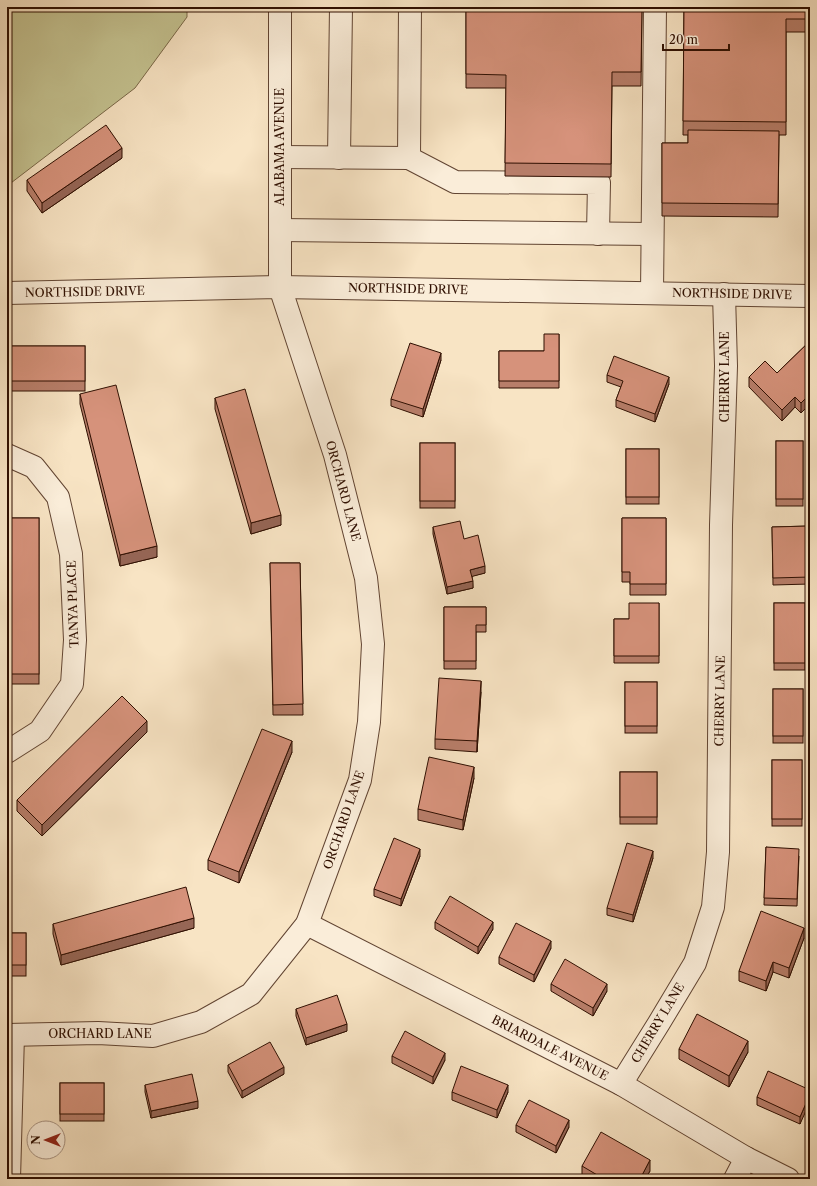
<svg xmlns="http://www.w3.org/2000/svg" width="817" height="1186" font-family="'Libre Caslon Text',serif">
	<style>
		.green { fill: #c4c290; stroke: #7a6848 }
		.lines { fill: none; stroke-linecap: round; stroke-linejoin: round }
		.minor-casing { stroke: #614432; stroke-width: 24 }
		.minor { stroke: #faedd9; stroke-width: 22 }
		.wall { fill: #b87e6a; stroke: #2f0f01 }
		.shaded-wall { fill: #966656; stroke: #2f0f01 }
		.building { fill: #d6927b; stroke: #2f0f01 }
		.labels { text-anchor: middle; stroke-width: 3.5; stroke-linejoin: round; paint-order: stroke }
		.street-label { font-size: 12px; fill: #2f0f01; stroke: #faedd9 }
	</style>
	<rect width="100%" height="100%" fill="#f8e4c4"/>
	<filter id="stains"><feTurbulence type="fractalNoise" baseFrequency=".005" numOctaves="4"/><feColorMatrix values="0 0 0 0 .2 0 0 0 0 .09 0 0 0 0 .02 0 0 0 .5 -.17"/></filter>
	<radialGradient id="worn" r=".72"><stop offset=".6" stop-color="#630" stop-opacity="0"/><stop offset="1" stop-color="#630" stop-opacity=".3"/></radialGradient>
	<polygon class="green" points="7,7 187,7 187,17 135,88 7,186"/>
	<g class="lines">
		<g class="minor-casing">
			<g id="minor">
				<polyline points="280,157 409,158 455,182 599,183 598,234"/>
				<polyline points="339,158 341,7"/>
				<polyline points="409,158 410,7"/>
				<polyline points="280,230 652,234"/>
				<polyline points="7,293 280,287 810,296"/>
				<polyline points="652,293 655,7"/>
				<polyline points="7,455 34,467 58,497 71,554 75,640 72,684 40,731 7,752"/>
				<polyline points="307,924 621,1084 746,1158 788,1179"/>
				<polyline points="7,1035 98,1033 153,1036 201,1022 251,994 307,924 360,780 369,722 373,644 366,578 335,455 280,287 280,7"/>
				<polyline points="621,1084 659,1023 695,963 713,907 718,852 721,525 726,366 724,294"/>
				<polyline points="9,1179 13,1035"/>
				<polyline points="735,1179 746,1158"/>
			</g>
		</g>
		<use href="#minor" class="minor"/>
	</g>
	<g class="wall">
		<polygon points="466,7 642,7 641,86 612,86 611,177 505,176 506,88 466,88"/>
		<polygon points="684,7 810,7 810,32 786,32 786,135 779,135 778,217 662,216 662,143 688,143 688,135 683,135"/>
		<polygon points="122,158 42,213 27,191 27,180"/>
		<polygon points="559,334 559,388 499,388 499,351 544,351"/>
		<polygon points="810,341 801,413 795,407 782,421 749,387 749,377 777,373"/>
		<rect x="7" y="346" width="78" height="45"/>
		<polygon points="441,360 423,417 391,406 391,399"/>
		<polygon points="607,375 669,384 655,422 616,407 616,400 621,387 607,382"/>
		<polygon points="80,394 157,557 120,566 80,404"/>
		<polygon points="215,398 281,525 251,534 215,409"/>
		<rect x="776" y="441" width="27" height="65"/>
		<rect x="420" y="443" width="35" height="65"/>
		<rect x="626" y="449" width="33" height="55"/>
		<rect x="7" y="518" width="32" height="166"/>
		<polygon points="622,518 666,518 666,595 630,595 630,582 622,582"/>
		<polygon points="809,526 810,584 773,585 772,527"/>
		<polygon points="433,527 464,539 485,573 472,576 473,588 447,594 433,534"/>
		<polygon points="270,563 300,563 303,715 273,715"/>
		<polygon points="659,603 659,663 614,663 614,619 629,619"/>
		<rect x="774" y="603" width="31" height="67"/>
		<polygon points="444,607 486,607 486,632 476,632 476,669 444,669"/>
		<rect x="625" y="682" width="32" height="51"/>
		<rect x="773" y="689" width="30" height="54"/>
		<polygon points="481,692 477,752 435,749 435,739"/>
		<polygon points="147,732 42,836 17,811 17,800"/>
		<polygon points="292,752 239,883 208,870 208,860"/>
		<rect x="772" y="760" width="30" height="66"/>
		<rect x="620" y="772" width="37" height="52"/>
		<polygon points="474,778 463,830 418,820 418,809"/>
		<polygon points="766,847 799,856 797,906 764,905"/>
		<polygon points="420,856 401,906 374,896 374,889"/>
		<polygon points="653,858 633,922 607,915 607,908"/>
		<polygon points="435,922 493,929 478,954 435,929"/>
		<polygon points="53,924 194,928 61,965 53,934"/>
		<rect x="7" y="933" width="19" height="43"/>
		<polygon points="804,938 789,978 773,972 766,991 739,981 739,971"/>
		<polygon points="551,948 534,982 499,964 499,957"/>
		<polygon points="551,984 607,991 593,1016 551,991"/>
		<polygon points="296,1009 347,1031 306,1045 296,1016"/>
		<polygon points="679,1049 748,1052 729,1087 679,1059"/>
		<polygon points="392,1056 445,1060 433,1084 392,1063"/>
		<polygon points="228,1065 284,1074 242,1098 228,1072"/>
		<rect x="60" y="1083" width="44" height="38"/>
		<polygon points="145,1085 198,1108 151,1118 145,1092"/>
		<polygon points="810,1090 800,1124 757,1105 757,1097"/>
		<polygon points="452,1092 508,1092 497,1118 452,1100"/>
		<polygon points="516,1125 569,1127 556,1153 516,1132"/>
		<polygon points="582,1166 650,1171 645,1179 586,1179 582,1177"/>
	</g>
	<g class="shaded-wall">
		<polygon points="122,148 122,158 42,213 42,203"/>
		<polygon points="441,353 441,360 423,417 423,409"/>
		<polygon points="669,377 669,384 655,422 655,414"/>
		<polygon points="810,394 810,404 801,413 801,403"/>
		<polygon points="795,397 795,407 782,421 782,410"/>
		<polygon points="281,515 281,525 251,534 251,523"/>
		<polygon points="157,546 157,557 120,566 120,555"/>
		<polygon points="485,566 485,573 470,577 470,570"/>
		<polygon points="473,581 473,588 447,594 447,587"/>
		<polygon points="481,681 481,692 477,752 477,741"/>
		<polygon points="147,721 147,732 42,836 42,825"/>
		<polygon points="292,741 292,752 239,883 239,872"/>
		<polygon points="474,767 474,778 463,830 463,820"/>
		<polygon points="420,849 420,856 401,906 401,899"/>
		<polygon points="653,851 653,858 633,922 633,915"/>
		<polygon points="194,918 194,928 61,965 61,955"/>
		<polygon points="493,922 493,929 478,954 478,947"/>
		<polygon points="804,928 804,938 789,978 789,968"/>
		<polygon points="551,941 551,948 534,982 534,975"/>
		<polygon points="773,962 773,972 766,991 766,981"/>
		<polygon points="607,984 607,991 593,1016 593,1008"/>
		<polygon points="347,1024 347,1031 306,1045 306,1038"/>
		<polygon points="748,1041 748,1052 729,1087 729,1076"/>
		<polygon points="445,1053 445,1060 433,1084 433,1077"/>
		<polygon points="284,1067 284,1074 242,1098 242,1091"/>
		<polygon points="508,1085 508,1092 497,1118 497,1110"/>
		<polygon points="810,1094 810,1102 800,1124 800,1117"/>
		<polygon points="198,1101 198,1108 151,1118 151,1111"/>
		<polygon points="569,1120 569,1127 556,1153 556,1146"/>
		<polygon points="650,1160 650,1171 645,1179 640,1179"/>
	</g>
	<g class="building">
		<polygon points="466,7 642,7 641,72 612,72 611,164 505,163 506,75 466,74"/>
		<polygon points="684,7 810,7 810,19 786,19 786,122 683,121"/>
		<polygon points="106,125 122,148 42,203 27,180"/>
		<polygon points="688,130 779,131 778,204 662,203 662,143 688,143"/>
		<polygon points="544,334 559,334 559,381 499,381 499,351 544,351"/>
		<polygon points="810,341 810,394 801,403 795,397 782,410 749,377 765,361 777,373"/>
		<polygon points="410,343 441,353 423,409 391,399"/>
		<rect x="7" y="346" width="78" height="35"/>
		<polygon points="614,356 669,377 655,414 616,400 623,381 607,375"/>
		<polygon points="116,385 157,546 120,555 80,394"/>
		<polygon points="245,389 281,515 251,523 215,398"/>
		<rect x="776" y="441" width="27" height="58"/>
		<rect x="420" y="443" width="35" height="58"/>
		<rect x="626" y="449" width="33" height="48"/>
		<rect x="7" y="518" width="32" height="156"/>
		<polygon points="622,518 666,518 666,584 630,584 630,572 622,572"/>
		<polygon points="460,521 464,539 478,535 485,566 470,570 473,581 447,587 433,527"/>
		<polygon points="809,526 810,577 773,578 772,527"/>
		<polygon points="270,563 300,563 303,704 273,705"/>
		<polygon points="629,603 659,603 659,656 614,656 614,619 629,619"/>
		<rect x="774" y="603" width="31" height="60"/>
		<polygon points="444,607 486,607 486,625 476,625 476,661 444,661"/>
		<polygon points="439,678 481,681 477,741 435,739"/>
		<rect x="625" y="682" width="32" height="44"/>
		<rect x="773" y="689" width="30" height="47"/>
		<polygon points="122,696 147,721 42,825 17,800"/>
		<polygon points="262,729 292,741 239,872 208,860"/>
		<polygon points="429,757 474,767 463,820 418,809"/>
		<rect x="772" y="760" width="30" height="59"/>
		<rect x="620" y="772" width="37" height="45"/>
		<polygon points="394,838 420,849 401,899 374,889"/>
		<polygon points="627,843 653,851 633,915 607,908"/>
		<polygon points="766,847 799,849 797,899 764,898"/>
		<polygon points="186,887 194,918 61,955 53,924"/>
		<polygon points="450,896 493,922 478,947 435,922"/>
		<polygon points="761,911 804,928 789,968 773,962 766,981 739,971"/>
		<polygon points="516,923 551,941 534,975 499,957"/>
		<rect x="7" y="933" width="19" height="32"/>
		<polygon points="565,959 607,984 593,1008 551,984"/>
		<polygon points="337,995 347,1024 306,1038 296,1009"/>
		<polygon points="697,1014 748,1041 729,1076 679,1049"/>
		<polygon points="405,1031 445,1053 433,1077 392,1056"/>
		<polygon points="270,1042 284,1067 242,1091 228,1065"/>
		<polygon points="461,1066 508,1085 497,1110 452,1092"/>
		<polygon points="768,1071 810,1090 810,1094 800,1117 757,1097"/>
		<polygon points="192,1074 198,1101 151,1111 145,1085"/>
		<rect x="60" y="1083" width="44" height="31"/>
		<polygon points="529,1100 569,1120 556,1146 516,1125"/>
		<polygon points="601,1132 650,1160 640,1179 604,1179 582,1166"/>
	</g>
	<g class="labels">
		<g class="street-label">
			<text transform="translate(280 147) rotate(-90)" y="4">ALABAMA AVENUE</text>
			<text transform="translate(408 289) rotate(1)" y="4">NORTHSIDE DRIVE</text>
			<text transform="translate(85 292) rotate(-1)" y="4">NORTHSIDE DRIVE</text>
			<text transform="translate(732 294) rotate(1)" y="4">NORTHSIDE DRIVE</text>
			<text transform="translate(725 377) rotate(-90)" y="4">CHERRY LANE</text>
			<text transform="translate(343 491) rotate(75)" y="4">ORCHARD LANE</text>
			<text transform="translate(73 604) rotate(-92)" y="4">TANYA PLACE</text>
			<text transform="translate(720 701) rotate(-89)" y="4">CHERRY LANE</text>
			<text transform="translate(344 820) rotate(-71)" y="4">ORCHARD LANE</text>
			<text transform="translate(658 1023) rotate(-59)" y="4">CHERRY LANE</text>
			<text x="100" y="1038">ORCHARD LANE</text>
			<text transform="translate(550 1048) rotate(27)" y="4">BRIARDALE AVENUE</text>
		</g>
	</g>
	<rect width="817" height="1186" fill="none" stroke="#f8e4c4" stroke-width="24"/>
	<rect x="8" y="8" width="801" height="1170" fill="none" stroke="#2f0f01" stroke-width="2"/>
	<rect x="12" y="12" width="793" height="1162" fill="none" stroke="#2f0f01"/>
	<g transform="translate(46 1140) rotate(270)"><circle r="19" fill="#faedd9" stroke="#a99483"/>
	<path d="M0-3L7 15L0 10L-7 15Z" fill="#8f2418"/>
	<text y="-6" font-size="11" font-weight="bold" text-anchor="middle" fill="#2f0f01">N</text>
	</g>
	<path d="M663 44v6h66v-6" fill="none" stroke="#2f0f01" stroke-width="2"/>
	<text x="669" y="44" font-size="12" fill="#2f0f01" stroke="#faedd9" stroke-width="3" paint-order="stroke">20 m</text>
	<rect width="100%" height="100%" filter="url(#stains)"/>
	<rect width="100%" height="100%" fill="url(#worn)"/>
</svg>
